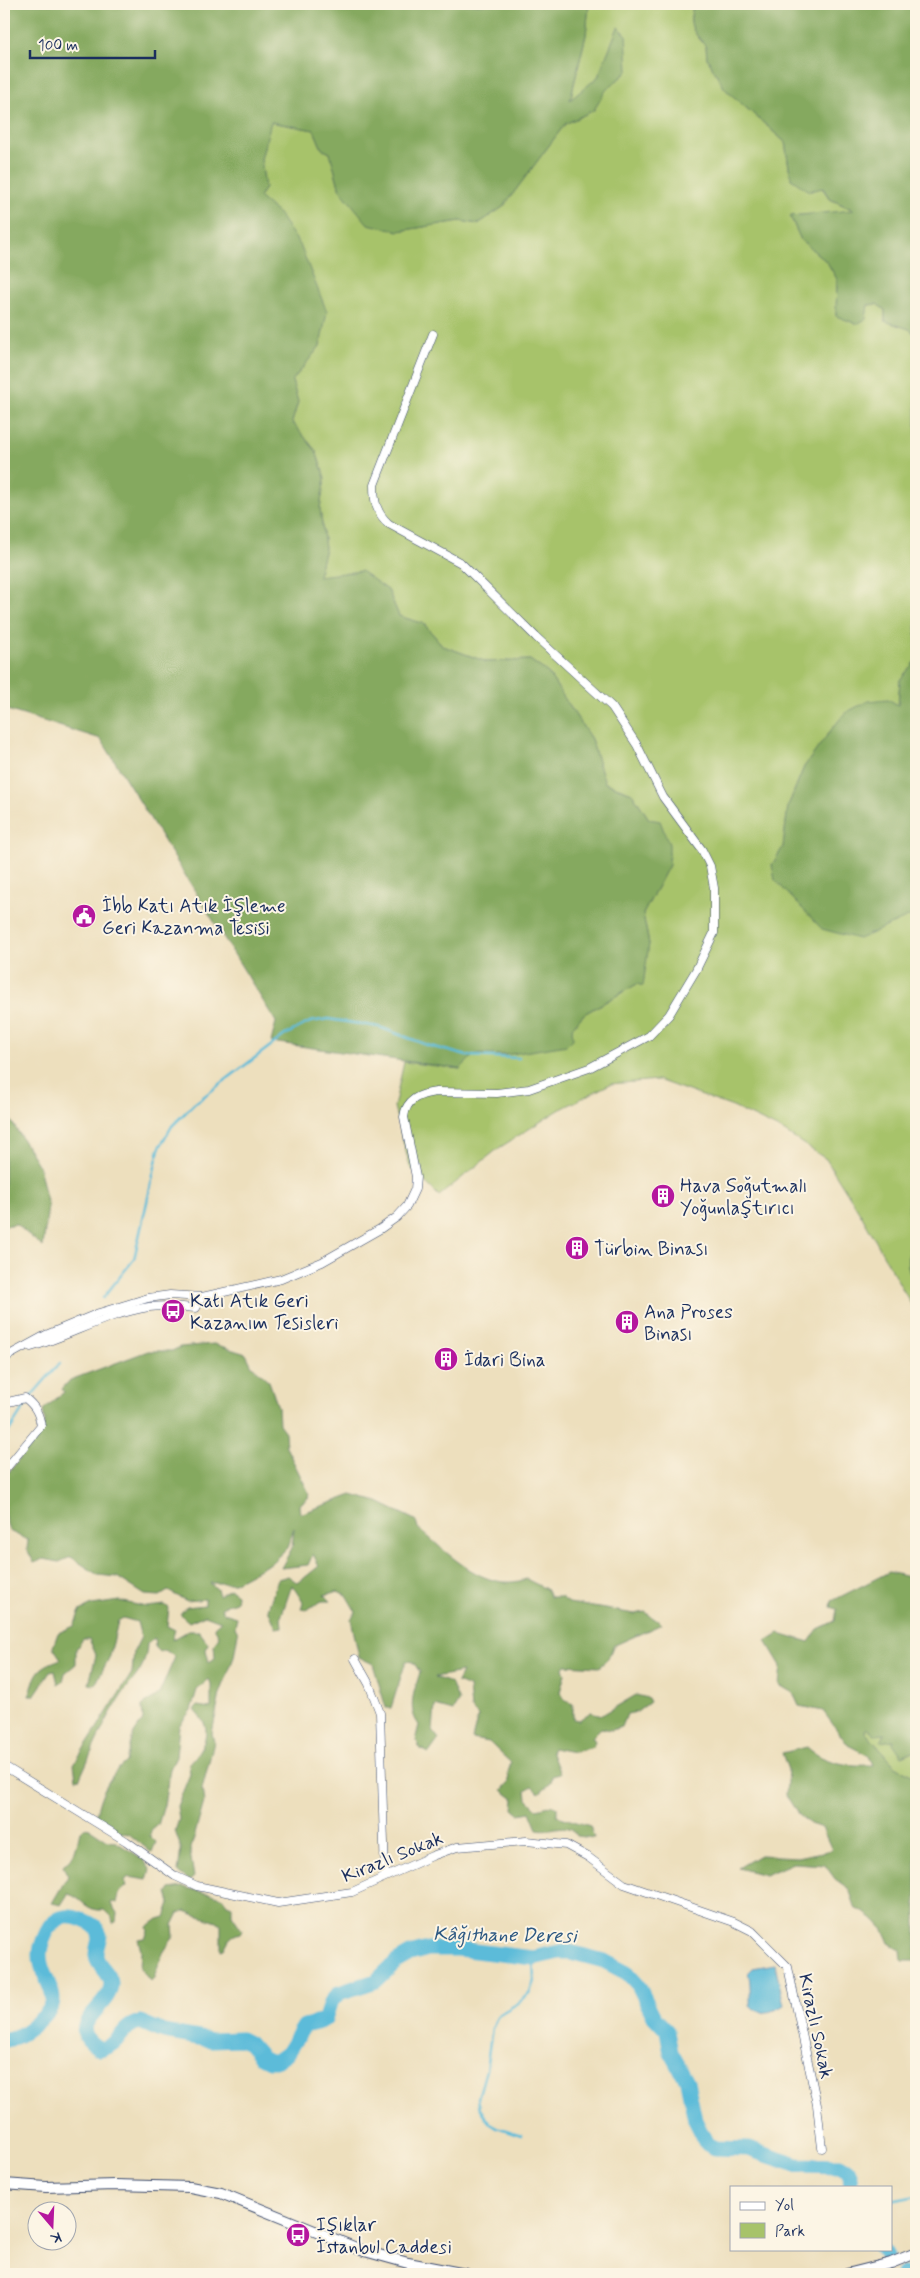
<svg xmlns="http://www.w3.org/2000/svg" width="920" height="2278" font-family="Mynerve,sans-serif">
	<style>
		.green { fill: #a7c36a; stroke: #617964 }
		.forest { fill: #85a95e; stroke: #506c5e }
		.water { fill: #5bbbd9; stroke: #3b759c }
		.lines { fill: none; stroke-linecap: round; stroke-linejoin: round }
		.stream { stroke: #5bbbd9; stroke-width: 2.5 }
		.river { stroke: #5bbbd9; stroke-width: 15 }
		.minor-casing { stroke: #3a496c; stroke-width: 9 }
		.tertiary-casing { stroke: #3a496c; stroke-width: 12 }
		.minor { stroke: #fff; stroke-width: 8 }
		.tertiary { stroke: #fff; stroke-width: 10 }
		.labels { text-anchor: middle; stroke-width: 4; stroke-linejoin: round; paint-order: stroke }
		.poi-label { font-size: 19px; fill: #1b2f5e; stroke: #fcf5e5; text-anchor: start }
		.street-label { font-size: 19px; fill: #1b2f5e; stroke: #fcf5e5 }
		.water-label { font-size: 20px; font-style: italic; fill: #2e5983; stroke: #fcf5e5 }
	</style>
	<rect width="100%" height="100%" fill="#fcf5e5"/>
	<filter id="ink" filterUnits="userSpaceOnUse"><feTurbulence type="fractalNoise" baseFrequency=".02" numOctaves="2"/><feDisplacementMap in="SourceGraphic" scale="10" xChannelSelector="R" yChannelSelector="G"/><feConvolveMatrix kernelMatrix="1 2 1 2 8 2 1 2 1" color-interpolation-filters="sRGB"/></filter>
	<filter id="wash" filterUnits="userSpaceOnUse"><feTurbulence type="fractalNoise" baseFrequency=".0096" numOctaves="4" result="noise"/><feDisplacementMap in="SourceGraphic" scale="20" xChannelSelector="R" yChannelSelector="G"/><feGaussianBlur stdDeviation="1.12" result="paint"/><feColorMatrix in="noise" values="0 0 0 0 0 0 0 0 0 0 0 0 0 0 0 0 0 1.4 0 .05"/><feComposite in="paint" operator="in"/></filter>
	<g filter="url(#wash)">
		<rect width="100%" height="100%" fill="#eddfbd"/>
		<g class="green">
			<path d="M589 4H694C687 24 692 31 706 46L707 58 725 89 785 142 791 179 822 188 830 199 855 211 790 216 801 240 827 262 837 279 836 316 868 305 877 304 885 310V321L909 329 916 335V660L900 680 898 705 845 713 804 767 788 806 783 848 772 865 908 917 916 915V1028C909 1047 910 1068 916 1087V1189C905 1202 908 1221 913 1236 907 1251 904 1271 916 1283V1313L860 1213 826 1159 783 1131 733 1107 658 1080 610 1084 559 1110 499 1148 439 1196 410 1167 394 1107 404 1062 460 1069 475 1054 505 1055 572 1028 584 1014 637 984 649 944 643 914 669 865 649 819 632 793 605 783 591 739 548 673 530 660 487 662 443 646 424 624 399 616 388 590 318 576 325 548 320 508 325 478 316 451 292 422 298 402 292 381 320 346 259 197 265 188 261 159 270 122 314 130 322 149 330 153 340 190 399 231 460 221 478 224 503 207 565 124 594 110 605 90 628 71 618 28 598 77 570 101 586 35Z"/>
			<path d="M866 1728C888 1734 892 1735 902 1756L916 1750V1782L911 1775 894 1765 865 1732Z"/>
		</g>
		<g class="forest">
			<polygon points="4,4 589,4 586,35 570,100 598,77 618,27 626,34 628,71 606,90 594,110 565,124 503,207 478,224 460,221 399,231 368,224 340,190 330,153 322,149 314,130 271,122 261,159 265,188 259,197 278,213 300,245 327,312 320,346 292,381 298,402 292,422 316,451 325,478 320,508 325,548 318,576 361,571 388,590 399,616 424,624 443,646 487,662 530,660 548,673 591,739 605,783 632,793 649,819 660,821 669,844 669,865 643,914 649,944 643,986 637,984 584,1014 572,1028 573,1039 567,1045 505,1055 475,1054 460,1069 271,1042 276,1022 101,739 4,709"/>
			<path d="M694 4H916V335L909 329 885 321V310L877 304 868 305 866 319 857 324 836 316 837 279 827 262 801 240 790 216 854 210 830 199 823 188 809 191 791 179 785 142 725 89 707 58 706 46C692 31 687 24 694 4Z"/>
			<polygon points="916,660 916,915 908,917 859,939 822,929 775,880 772,865 783,847 788,806 804,767 831,730 845,713 868,701 888,699 898,705 900,680"/>
			<polygon points="4,1113 7,1114 39,1166 48,1206 43,1247 16,1224 4,1226"/>
			<path d="M916 1189V1283C904 1270 907 1251 913 1236 908 1221 905 1202 916 1189Z"/>
			<path d="M214 1344 246 1354 252 1366 269 1381 278 1407 279 1424 285 1432 286 1447 309 1493 308 1498 299 1505 300 1514 352 1495 378 1502 415 1520 418 1528C447 1552 485 1594 526 1579L546 1589 550 1597H561L569 1603 635 1614 645 1612 662 1624 613 1646 608 1659 599 1667 565 1665 563 1668 565 1674 560 1692 566 1701 573 1704V1719L579 1720 591 1712 602 1715 636 1695 648 1698 650 1702 637 1712 627 1714 622 1727 611 1730 601 1728 592 1737 595 1741 593 1747 573 1752 553 1748 551 1751 560 1774 552 1776 551 1783 539 1793 532 1786 526 1790 527 1799 537 1809 553 1805 557 1807V1816L590 1826 594 1838 576 1836 572 1829C560 1824 550 1832 537 1829L530 1812 519 1814 513 1809 514 1799 502 1790 509 1782 508 1772 511 1763 489 1742 472 1739 478 1716 471 1709 469 1687 457 1682 462 1672 435 1677 451 1683 459 1701 453 1711 435 1706 433 1731 439 1739 429 1753 419 1748 416 1737 419 1725C406 1708 415 1690 420 1672L413 1662 406 1661 391 1708H386L373 1664 359 1657 351 1619 356 1612 346 1595 338 1591 324 1595 331 1601H322L306 1610 301 1609 303 1602 292 1585 281 1617 282 1627 276 1628 268 1609 278 1579 288 1576 298 1583 319 1566 313 1554 308 1565 281 1568 292 1548 294 1528 287 1548 271 1563 234 1583H210L217 1589 219 1595 230 1589 237 1594 236 1602 221 1607 224 1613 237 1617 235 1627 238 1633 234 1657 220 1694 212 1733 214 1742 202 1789 204 1802 190 1852 194 1877 190 1881 178 1872 181 1848 175 1831 179 1819 177 1806 190 1774 189 1764C198 1755 211 1737 204 1723 202 1719 197 1714 194 1710L197 1706 211 1708V1684L209 1679 197 1690 191 1710 179 1726 176 1757 170 1769 164 1805 158 1825 151 1831 150 1836 156 1842 152 1853 129 1834 117 1832 106 1823 96 1820C97 1799 109 1775 126 1762L133 1735 143 1720 142 1706 159 1694 175 1657 165 1650 160 1652 155 1647 154 1638 147 1644C146 1671 133 1677 120 1698 104 1721 92 1752 80 1778L76 1779 74 1764 132 1673 134 1651 141 1637 137 1622 123 1618 118 1621 110 1656 95 1685 89 1684 96 1655 89 1639H83L76 1649V1664L65 1673 63 1681 58 1684 55 1671 50 1672 34 1696H29C37 1672 36 1668 61 1659L53 1647 58 1633 74 1626 80 1611 92 1605 119 1601 147 1607 165 1605 169 1608 167 1626 175 1630 172 1640 188 1631H199L208 1643 206 1650 209 1662 215 1658 214 1645 219 1636 214 1627 221 1621 205 1615 189 1622 180 1614 186 1607 205 1605V1599L187 1601 168 1591 160 1596 145 1595 117 1577 98 1575 71 1557 59 1562 44 1559 34 1563 27 1549 28 1540 9 1531 4 1514V1478L42 1431 45 1422 43 1410 64 1392 62 1389 70 1380 148 1351H172L180 1347Z"/>
			<path d="M889 1572 916 1579V1750L902 1756 893 1743 894 1740 881 1742 885 1734 875 1735 866 1728 865 1732 894 1765 911 1775 916 1782V1961H902L901 1950 889 1943C883 1926 873 1915 856 1909L849 1889 835 1879 825 1865 793 1863 765 1875 738 1868 760 1855 797 1857 832 1850 822 1828 810 1824 798 1814 786 1795 788 1770 782 1753 807 1747C825 1764 850 1766 873 1765L869 1756 848 1745 823 1711 799 1706 793 1693 779 1685 781 1666 766 1641 779 1633 809 1642 818 1629 835 1621 837 1609 831 1607 832 1601Z"/>
			<path d="M84 1828 90 1829 108 1841 116 1842 143 1859 150 1869 147 1880 129 1877 125 1880 127 1886 119 1893 117 1903 112 1902 111 1904 117 1913 116 1922 113 1923 112 1918 104 1910C85 1912 82 1897 68 1894L61 1905 52 1903 68 1876 63 1866C78 1853 75 1849 80 1832Z"/>
			<path d="M183 1887 222 1897 227 1904 232 1906V1915L242 1930 240 1933C229 1936 229 1940 224 1949L221 1950V1925L217 1922 185 1911 179 1913 173 1925 174 1936 163 1953 153 1980 150 1981 140 1968 141 1951 138 1939 145 1938 148 1931 147 1927 158 1919 165 1917 170 1903 167 1894 170 1889Z"/>
		</g>
		<path class="water" d="M775 1964 784 2005C772 2012 760 2017 750 2005 750 1996 751 1980 748 1973L753 1968Z"/>
		<g class="lines">
			<g class="stream">
				<polyline points="103,1298 134,1259 159,1149 172,1126 194,1104 285,1035 310,1022 328,1019 379,1027 430,1046 467,1056 519,1058"/>
				<polyline points="4,1439 32,1395 60,1363"/>
				<polyline points="521,2135 497,2127 489,2122 480,2109 478,2098 486,2070 492,2028 498,2015 520,2002 530,1992 534,1981 533,1958"/>
				<polyline points="891,2201 916,2196"/>
			</g>
			<g class="river">
				<path d="M4 2040C18 2040 46 2018 52 2005 58 1990 35 1970 41 1947 47 1926 57 1911 80 1919 90 1923 96 1925 100 1935 99 1941 96 1949 96 1955 97 1967 112 1972 111 1986 109 2009 60 2026 100 2049 123 2044 119 2027 140 2022L164 2032 211 2040 241 2039 249 2043 261 2057 269 2061H276L287 2053 304 2026 320 2022 325 2019 330 2003 339 1993 376 1981 396 1962 410 1954 428 1949H458L533 1958 559 1952H570L604 1961 627 1973 638 1985 654 2017 667 2031 671 2052 687 2081 695 2120 707 2144 715 2148 748 2149 797 2165 840 2166 847 2170 850 2177 851 2187"/>
				<polyline points="881,2249 886,2254"/>
				<polyline points="903,2273 905,2274"/>
			</g>
		</g>
	</g>
	<g filter="url(#ink)">
		<g class="lines">
			<g class="minor-casing">
				<g id="minor">
					<path d="M31 1347C70 1336 108 1313 149 1307 165 1305 181 1307 196 1308L202 1297"/>
					<path d="M4 1358 46 1335 99 1313 148 1298 170 1295 202 1297 281 1279 322 1262 380 1229 397 1217 407 1206 415 1189 416 1177 404 1117C406 1099 420 1094 436 1092L497 1093 529 1089 589 1068 649 1036 669 1015 696 970 714 933V888L710 866 702 850 663 797 637 745 612 707 536 637 461 563 389 524C376 513 374 501 374 485L433 334"/>
					<path d="M4 1403 25 1398C35 1406 39 1413 41 1426L4 1471"/>
					<polyline points="355,1659 369,1684 380,1713 385,1876"/>
					<polyline points="4,1766 126,1841 175,1876 197,1886 278,1903 352,1892 432,1856 457,1847 526,1841 566,1845 588,1857 624,1884 734,1922 752,1931 788,1967 817,2105 822,2148"/>
				</g>
			</g>
			<g class="tertiary-casing">
				<g id="tertiary">
					<polyline points="4,2184 46,2187 115,2185 190,2187 221,2193 361,2250 408,2263 466,2274"/>
					<polyline points="847,2274 891,2263 916,2253"/>
				</g>
			</g>
			<use href="#minor" class="minor"/>
			<use href="#tertiary" class="tertiary"/>
		</g>
	</g>
	<defs>
		<g id="civic-disc" transform="scale(1.25)"><circle r="9.5" fill="#b5179e" stroke="#fcf5e5"/><path d="M-.6-6.5H3V-4.5H.6V-3L4-1V1h2V6H-6V1h2V-1L-.6-3ZM-1.2 2.5V6h2.4V2.5Z" fill="#fff"/></g>
		<g id="building-disc" transform="scale(1.25)"><circle r="9.5" fill="#b5179e" stroke="#fcf5e5"/><path d="M-4-6H4V6H1V3H-1V6H-4ZM-2.5-4.3h1.7v1.8h-1.7ZM.8-4.3h1.7v1.8H.8ZM-2.5-1h1.7V.8h-1.7ZM.8-1h1.7V.8H.8Z" fill="#fff"/></g>
		<g id="bus-disc" transform="scale(1.25)"><circle r="9.5" fill="#b5179e" stroke="#fcf5e5"/><path d="M-5-6H5V4H4V6H2V4H-2V6H-4V4H-5ZM-3.5-4V0h7V-4ZM-3.5 1.2v1.5H-2V1.2ZM2 1.2v1.5H3.5V1.2Z" fill="#fff"/></g>
	</defs>
	<g fill-rule="evenodd">
		<use href="#civic-disc" x="84" y="916"/>
		<use href="#building-disc" x="663" y="1196"/>
		<use href="#building-disc" x="577" y="1248"/>
		<use href="#bus-disc" x="173" y="1311"/>
		<use href="#building-disc" x="627" y="1322"/>
		<use href="#building-disc" x="446" y="1359"/>
		<use href="#bus-disc" x="298" y="2235"/>
	</g>
	<g class="labels">
		<g class="poi-label">
			<text x="102" y="912">İbb Katı Atık İşleme<tspan x="102" dy="22">Geri Kazanma Tesisi</tspan></text>
			<text x="680" y="1192">Hava Soğutmalı<tspan x="680" dy="22">Yoğunlaştırıcı</tspan></text>
			<text x="594" y="1255">Türbin Binası</text>
			<text x="190" y="1307">Katı Atık Geri<tspan x="190" dy="22">Kazanım Tesisleri</tspan></text>
			<text x="644" y="1318">Ana Proses<tspan x="644" dy="22">Binası</tspan></text>
			<text x="464" y="1366">İdari Bina</text>
			<text x="316" y="2231">Işıklar<tspan x="316" dy="22">İstanbul Caddesi</tspan></text>
		</g>
		<g class="street-label">
			<text transform="translate(392 1856) rotate(-22)" y="7">Kirazlı Sokak</text>
			<text transform="translate(817 2026) rotate(78)" y="7">Kirazlı Sokak</text>
		</g>
		<g class="water-label">
			<text transform="translate(505 1934) rotate(1)" y="7">Kâğıthane Deresi</text>
		</g>
	</g>
	<rect width="920" height="2278" fill="none" stroke="#fcf5e5" stroke-width="20"/>
	<rect x="730" y="2186" width="162" height="65" fill="#fcf5e5" stroke="#a2a6af"/>
	<rect x="740" y="2202" width="25" height="8" fill="#ffffff" stroke="#a2a6af"/>
	<text x="775" y="2210" font-size="15" fill="#1b2f5e">Yol</text>
	<rect x="740" y="2223" width="25" height="15" fill="#a7c36a" stroke="#a2a6af"/>
	<text x="775" y="2236" font-size="15" fill="#1b2f5e">Park</text>
	<g transform="translate(52 2226) rotate(161)"><circle r="24" fill="#fcf5e5" stroke="#a2a6af"/>
	<path d="M0-4L9 19L0 12L-9 19Z" fill="#b5179e"/>
	<text y="-8" font-size="14" font-weight="bold" text-anchor="middle" fill="#1b2f5e">K</text>
	</g>
	<path d="M30 50v8h125v-8" fill="none" stroke="#1b2f5e" stroke-width="2.5"/>
	<text x="38" y="50" font-size="15" fill="#1b2f5e" stroke="#fcf5e5" stroke-width="4" paint-order="stroke">100 m</text>
</svg>
